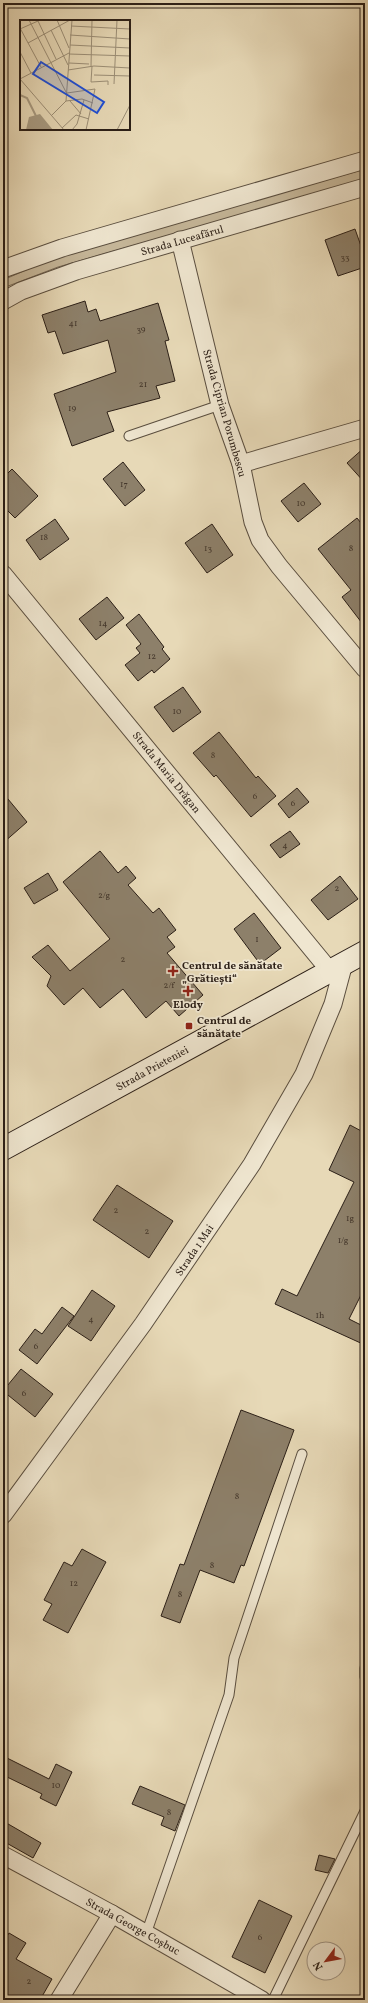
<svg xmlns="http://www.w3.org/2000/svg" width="368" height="2003" font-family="Vollkorn,serif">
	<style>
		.green { fill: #c7b99c; stroke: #796c5a }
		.building { fill: #8d806a; stroke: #2b1f17 }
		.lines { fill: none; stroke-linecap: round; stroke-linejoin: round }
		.lane-casing { stroke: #5a4e3f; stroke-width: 11 }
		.street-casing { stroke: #5a4e3f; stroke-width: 19 }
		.secondary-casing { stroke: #2b1f17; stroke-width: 24 }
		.lane { stroke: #efe6d0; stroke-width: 9 }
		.street { stroke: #efe6d0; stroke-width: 17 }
		.secondary { stroke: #efe6d0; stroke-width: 22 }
		.poi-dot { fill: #8f2418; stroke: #efe6d0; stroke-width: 1.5 }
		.labels { text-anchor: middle; stroke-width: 3.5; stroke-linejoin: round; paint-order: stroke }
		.number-label { font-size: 9px; fill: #44372c }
		.street-label { font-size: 11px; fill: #2b1f17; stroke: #efe6d0 }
		.poi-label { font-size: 11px; font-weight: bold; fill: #2b1f17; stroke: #efe6d0; text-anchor: start }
		.inset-river { fill: none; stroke: #a79a81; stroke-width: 2 }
		.inset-road { fill: none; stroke: #9c8f77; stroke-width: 1 }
		.view { fill: #1d4ed8; fill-opacity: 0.15; stroke: #1d4ed8; stroke-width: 2 }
		.inset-edge { fill: none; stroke: #2b1f17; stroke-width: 2 }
	</style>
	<rect width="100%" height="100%" fill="#e7d9b7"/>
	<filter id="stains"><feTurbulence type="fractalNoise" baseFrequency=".005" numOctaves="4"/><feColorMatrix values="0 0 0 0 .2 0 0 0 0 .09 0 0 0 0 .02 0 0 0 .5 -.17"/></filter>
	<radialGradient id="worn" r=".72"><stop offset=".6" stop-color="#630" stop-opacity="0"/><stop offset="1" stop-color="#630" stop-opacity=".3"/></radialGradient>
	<polygon class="green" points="365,169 365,179 58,267 3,288 3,280 56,257"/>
	<g class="building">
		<polygon points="355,229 361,246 365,244 365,267 338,276 325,240"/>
		<polygon points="85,301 88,312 96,309 100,321 158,303 169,340 165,341 175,381 156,386 160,398 107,412 114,431 72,446 54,394 116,372 108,340 63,354 55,331 48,333 42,315"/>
		<polygon points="365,447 365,483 347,463"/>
		<polygon points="123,462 145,490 125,506 103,479"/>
		<polygon points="12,469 38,496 15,518 3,506 3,478"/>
		<polygon points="304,483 321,504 298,522 281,501"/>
		<polygon points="357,518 365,528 365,627 342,597 351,590 318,549"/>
		<polygon points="55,519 69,539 40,560 26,540"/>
		<polygon points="212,524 233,555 207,573 185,543"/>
		<polygon points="107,597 124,618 96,640 79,619"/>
		<polygon points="139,614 164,647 162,649 170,659 154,673 152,670 138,681 125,665 140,653 136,648 141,644 126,625"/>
		<polygon points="183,687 201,712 173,732 154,707"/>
		<polygon points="219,732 256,778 258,776 276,796 251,817 216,775 214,777 193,753"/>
		<polygon points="297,788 309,802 289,818 278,804"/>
		<polygon points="3,793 27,822 3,843"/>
		<polygon points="290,831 300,844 280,858 270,845"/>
		<polygon points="100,851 118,873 126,866 136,878 128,885 153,913 159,908 176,930 167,937 175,947 167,953 203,995 179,1016 166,1001 146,1018 123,989 100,1008 83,988 64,1005 47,986 51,976 32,957 48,945 70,971 110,939 63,882"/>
		<polygon points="48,873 58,890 34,904 24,888"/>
		<polygon points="340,876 358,899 328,920 311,900"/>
		<polygon points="254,913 281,948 260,964 234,929"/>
		<polygon points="350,1125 365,1133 365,1287 349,1319 365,1327 365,1345 275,1304 282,1289 297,1296 354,1182 329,1170"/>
		<polygon points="117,1185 173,1221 149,1258 93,1220"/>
		<polygon points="92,1290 115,1306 91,1341 68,1326"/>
		<polygon points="62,1307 74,1316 37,1364 19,1350 35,1329 42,1334"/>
		<polygon points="21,1369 53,1394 35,1417 3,1391"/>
		<polygon points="241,1410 294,1430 244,1566 241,1565 234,1583 200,1570 180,1623 161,1616 180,1564 184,1565"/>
		<polygon points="82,1549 106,1562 68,1633 43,1620 52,1604 44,1600 64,1562 72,1566"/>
		<polygon points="3,1756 49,1779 56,1764 72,1772 56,1806 40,1798 42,1794 3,1775"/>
		<polygon points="140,1786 185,1805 175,1831 161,1825 164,1817 132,1804"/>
		<polygon points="3,1821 41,1843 33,1858 3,1841"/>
		<polygon points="319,1855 335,1859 328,1873 315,1870"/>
		<polygon points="259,1900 292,1916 265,1973 232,1957"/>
		<polygon points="9,1933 26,1943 16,1959 52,1979 40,2000 3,2000 3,1943"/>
	</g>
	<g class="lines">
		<g class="lane-casing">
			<g id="lane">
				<polyline points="129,436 220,405"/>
				<polyline points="365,1668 365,1677"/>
				<polyline points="146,1934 229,1695 234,1658 302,1454"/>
				<polyline points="273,2000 365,1811"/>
			</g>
		</g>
		<g class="street-casing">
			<g id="street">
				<polyline points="180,240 220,405 241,464 253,522 260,540 279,566 365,669"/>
				<polyline points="3,269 62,248 365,160"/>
				<polyline points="3,301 21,291 76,271 365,187"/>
				<polyline points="241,464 365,428"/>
				<polyline points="3,574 330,971"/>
				<polyline points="3,1515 143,1324 252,1164 304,1074 333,1004 344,963"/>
				<polyline points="3,1855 112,1914 262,2000"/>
				<polyline points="59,2000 112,1914"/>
			</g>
		</g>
		<g class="secondary-casing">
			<polyline id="secondary" points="3,1149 365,952"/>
		</g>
		<use href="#lane" class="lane"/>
		<use href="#street" class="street"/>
		<use href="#secondary" class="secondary"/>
	</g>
	<g class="poi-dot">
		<path d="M171 965h4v4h4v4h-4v4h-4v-4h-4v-4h4z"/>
		<path d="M186 985h4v4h4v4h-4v4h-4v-4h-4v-4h4z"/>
		<rect x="185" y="1022" width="8" height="8" rx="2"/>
	</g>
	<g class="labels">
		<g class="number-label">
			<text x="345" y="260">33</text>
			<text x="73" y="326">41</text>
			<text x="141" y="332">39</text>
			<text x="143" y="387">21</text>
			<text x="72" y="411">19</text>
			<text x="124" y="487">17</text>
			<text x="301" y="506">10</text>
			<text x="44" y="540">18</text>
			<text x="208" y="551">13</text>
			<text x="351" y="551">8</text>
			<text x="103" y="626">14</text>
			<text x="152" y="659">12</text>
			<text x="177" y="714">10</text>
			<text x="213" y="758">8</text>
			<text x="255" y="799">6</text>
			<text x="293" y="806">6</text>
			<text x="285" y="848">4</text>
			<text x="337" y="891">2</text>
			<text x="104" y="898">2/g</text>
			<text x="257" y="942">1</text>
			<text x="123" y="962">2</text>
			<text x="169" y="988">2/f</text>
			<text x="116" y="1213">2</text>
			<text x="350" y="1221">1g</text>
			<text x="147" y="1234">2</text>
			<text x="343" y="1243">1/g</text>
			<text x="320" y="1318">1h</text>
			<text x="91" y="1322">4</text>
			<text x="36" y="1349">6</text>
			<text x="24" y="1396">6</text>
			<text x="237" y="1499">8</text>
			<text x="212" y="1568">8</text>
			<text x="74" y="1586">12</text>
			<text x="180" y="1597">8</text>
			<text x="56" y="1788">10</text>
			<text x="169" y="1815">8</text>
			<text x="260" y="1940">6</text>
			<text x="29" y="1984">2</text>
		</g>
		<g class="street-label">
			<text transform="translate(182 240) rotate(-16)" y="4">Strada Luceafărul</text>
			<text transform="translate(225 413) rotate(74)" y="4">Strada Ciprian Porumbescu</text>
			<text transform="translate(167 772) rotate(51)" y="4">Strada Maria Drăgan</text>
			<text transform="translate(152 1068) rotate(-29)" y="4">Strada Prieteniei</text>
			<text transform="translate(194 1250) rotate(-56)" y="4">Strada 1 Mai</text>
			<text transform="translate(133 1926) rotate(29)" y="4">Strada George Coșbuc</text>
		</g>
		<g class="poi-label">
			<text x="182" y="969">Centrul de sănătate<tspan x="182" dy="13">„Grătiești“</tspan></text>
			<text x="188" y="1008" text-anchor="middle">Elody</text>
			<text x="197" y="1024">Centrul de<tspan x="197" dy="13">sănătate</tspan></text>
		</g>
	</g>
	<g transform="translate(20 20)">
		<rect width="110" height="110" fill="#e7d9b7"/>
		<path d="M20 94 33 110H6L9 97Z" fill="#a79a81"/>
		<path class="inset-river" d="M0 75 7 78 16 96"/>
		<path class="inset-road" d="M9 0 47 74M37 0 49 28M51 6 110 9M0 8 21 47M0 9 18 1 36 39M31 10 48 45M50 15 110 19M8 23 50 0M50 25 110 28M0 32 11 53M49 34 110 36M49 43 69 44M72 46 71 62 88 61V65M71 47 72 0M48 50 74 46 110 48M74 55 110 56M0 59 44 110M0 59 49 33M94 64 97 0M47 73 75 69 66 110M46 81 62 79 73 83M50 81 61 94M31 96 46 81 52 0M42 108 56 95 69 99M52 110 57 104 64 80M97 110 110 85"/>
		<path class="view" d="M21 42 84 82 77 93 13 54Z"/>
		<rect width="110" height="110" class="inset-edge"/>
	</g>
	<rect width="368" height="2003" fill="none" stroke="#e7d9b7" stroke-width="16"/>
	<rect x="4" y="4" width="360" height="1995" fill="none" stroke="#2b1f17" stroke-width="2"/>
	<rect x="8" y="8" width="352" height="1987" fill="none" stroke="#2b1f17"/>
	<g transform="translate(326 1961) rotate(238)"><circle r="19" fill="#efe6d0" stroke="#a19686"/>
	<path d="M0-3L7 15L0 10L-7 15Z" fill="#8f2418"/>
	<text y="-6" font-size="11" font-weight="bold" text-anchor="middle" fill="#2b1f17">N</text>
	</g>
	<rect width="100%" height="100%" filter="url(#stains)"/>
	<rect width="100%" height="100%" fill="url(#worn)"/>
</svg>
